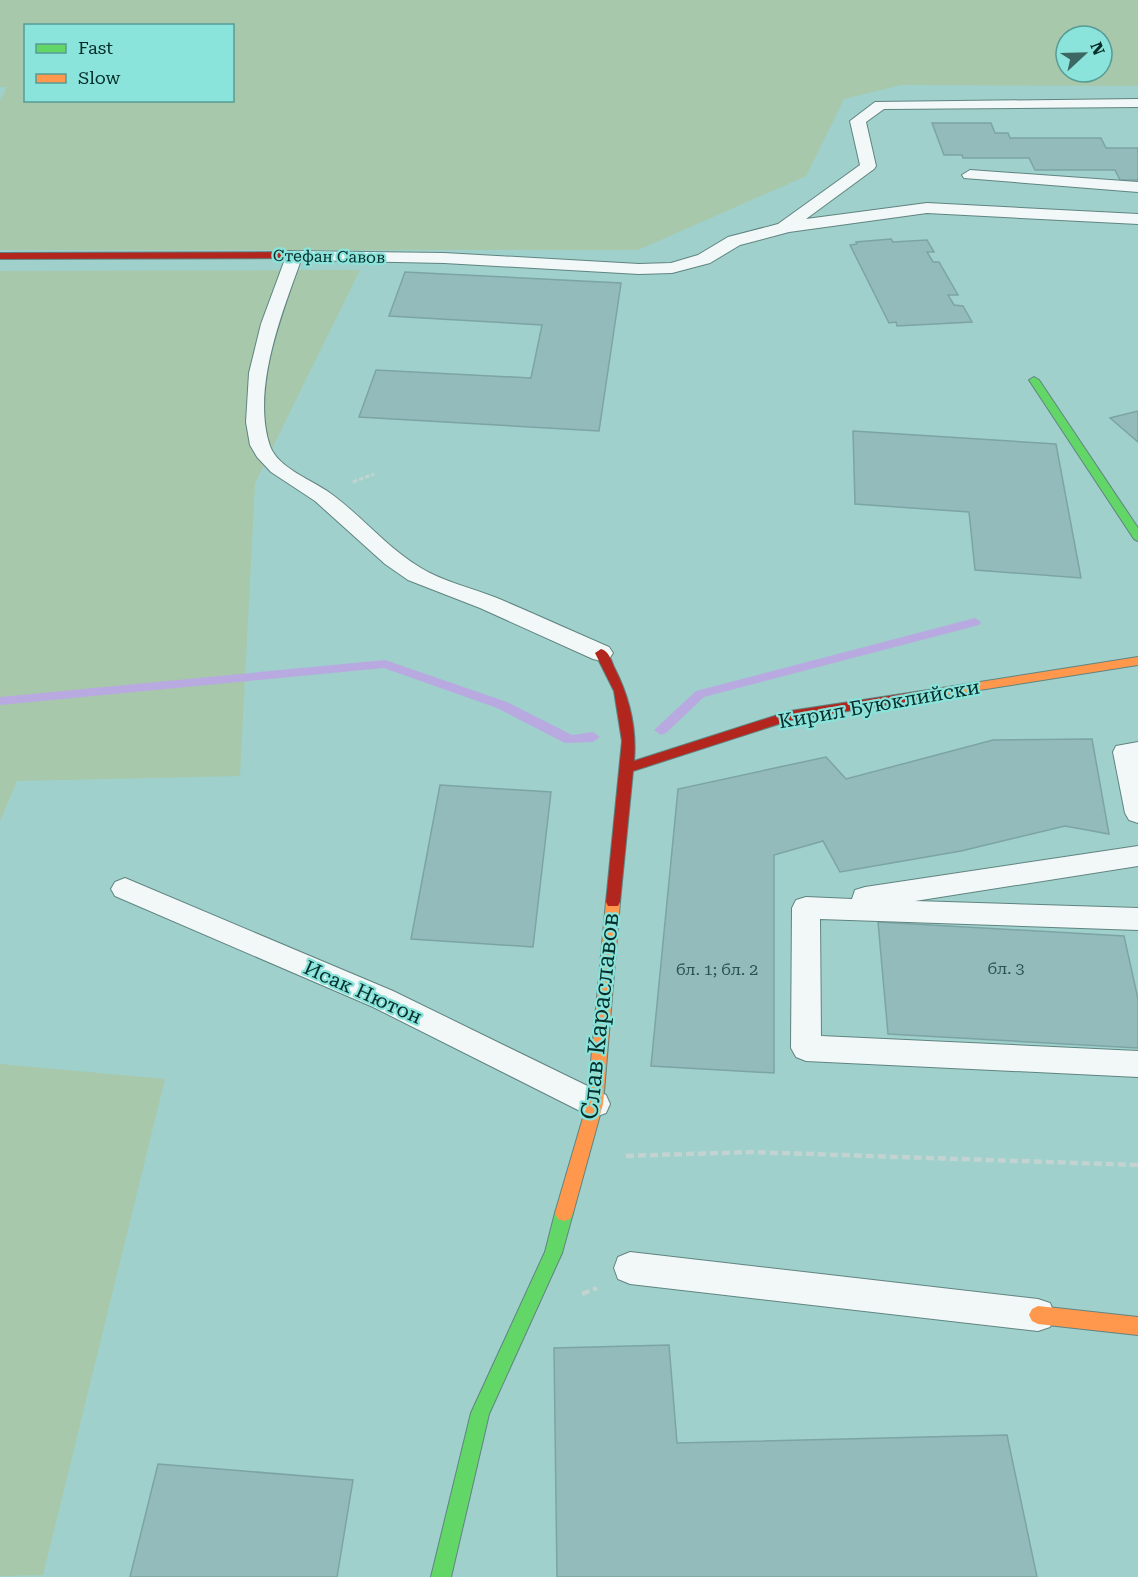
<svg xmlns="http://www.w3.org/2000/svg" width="1138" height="1577" font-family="'Roboto Serif',serif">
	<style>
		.green { fill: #a7c8ab; fill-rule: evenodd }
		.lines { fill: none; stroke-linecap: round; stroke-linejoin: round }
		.stream { fill: #b8aae0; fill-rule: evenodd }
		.building { fill: #94bbbb; stroke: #7ca4a4; stroke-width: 1.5 }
		.lane-casing { stroke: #608481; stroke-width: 2 }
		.fast-casing { stroke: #608481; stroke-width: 2 }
		.slow-casing { stroke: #608481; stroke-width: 2 }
		.jam-casing { stroke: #608481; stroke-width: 2 }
		.path-far1 { stroke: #c2d3d1; stroke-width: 3; stroke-dasharray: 4.5 2; stroke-linecap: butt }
		.path { stroke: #c2d3d1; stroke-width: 4.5; stroke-dasharray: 8 4; stroke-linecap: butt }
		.lane { fill: #f1f8f7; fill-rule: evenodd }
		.fast { fill: #63d668; fill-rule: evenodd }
		.slow { fill: #ff974d; fill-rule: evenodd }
		.jam { fill: #b3261e; fill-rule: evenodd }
		.labels { text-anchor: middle; stroke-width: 4.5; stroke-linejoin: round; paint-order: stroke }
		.far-street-label { font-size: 16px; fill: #062f2b; stroke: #8be4db }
		.number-label { font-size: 16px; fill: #2a5350 }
		.street-label { font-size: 20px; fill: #062f2b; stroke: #8be4db }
		.near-street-label { font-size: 24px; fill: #062f2b; stroke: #8be4db }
	</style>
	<rect width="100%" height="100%" fill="#9fd0cb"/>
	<g class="green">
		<path d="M0 0H1138V86L901 85 844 99 806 176 638 250H0V101L7 87H0ZM26 26H232V100H26ZM1066 36H1102V72H1066Z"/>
		<polygon points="360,270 255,483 240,776 17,781 0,821 0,271"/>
		<polygon points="0,1064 165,1079 43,1575 0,1576"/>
	</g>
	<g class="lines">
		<g class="stream">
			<polygon points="975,618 981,622 979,625 704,697 666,733 661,735 654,730 696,691"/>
			<polygon points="385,660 507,702 572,735 593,732 600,737 593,742 565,743 497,708 384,668 0,705 0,697"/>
		</g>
	</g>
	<g class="building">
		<polygon points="932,123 991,123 995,133 1008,133 1010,138 1101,138 1106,148 1138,148 1138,180 1120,180 1115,170 1035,170 1029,158 963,158 962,155 944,155"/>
		<polygon points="891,239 893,242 927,240 934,252 927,252 933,262 939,262 958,295 948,295 954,305 963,306 972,322 897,326 896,322 889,323 850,245 857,244 856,242"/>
		<polygon points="405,272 621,283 599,431 359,417 376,370 531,378 542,325 389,316"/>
		<polygon points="1138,411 1138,442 1110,418"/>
		<polygon points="853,431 1056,444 1081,578 975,570 969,512 855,504"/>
		<polygon points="1092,739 1109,834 1065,826 961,851 840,872 823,841 774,855 774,1073 651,1066 678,789 826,757 846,779 993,740"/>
		<polygon points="440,785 551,792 533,947 411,939"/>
		<polygon points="878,922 1124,936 1138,999 1138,1048 888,1034"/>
		<polygon points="669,1345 677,1443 1007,1435 1037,1577 557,1577 554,1348"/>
		<polygon points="158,1464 353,1480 337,1577 130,1577"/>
	</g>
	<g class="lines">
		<g class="lane-casing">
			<g id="lane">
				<path d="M1138 99V107L884 109 866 122 876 166 874 169 806 219 927 203 1138 214V224L927 213 789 232 740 245 710 263 672 273 639 274 444 263 301 260C282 313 251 390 270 446 278 468 312 480 330 493 362 516 387 548 421 568 444 582 472 588 497 598 535 614 572 631 609 647L613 653 609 659 601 661 593 659 480 608 408 580 385 564 315 501 271 472 257 457 250 445 246 422 249 373 261 324 288 251 444 253 639 264 671 263 698 255 728 237 778 224 860 165 850 121 875 102Z"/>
				<polygon points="970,170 1138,182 1138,192 964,178 962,175"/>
				<polygon points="1138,742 1138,823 1129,820 1125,813 1113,752 1116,746"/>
				<polygon points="1138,846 1138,866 915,901 1138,908 1138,930 820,919 821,1036 1138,1051 1138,1077 806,1061 796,1057 791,1048 792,908 796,900 806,897 852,899 855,890 865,887"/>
				<polygon points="125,878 393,991 606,1095 610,1104 606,1113 595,1117 584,1113 373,1007 115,896 111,889 115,882"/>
				<polygon points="630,1252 1038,1299 1050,1303 1055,1315 1050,1327 1038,1331 630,1284 618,1279 614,1268 618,1257"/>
			</g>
		</g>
		<g class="fast-casing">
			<g id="fast">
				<polygon points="1034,377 1039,380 1138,528 1138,541 1134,539 1029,380"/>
				<polygon points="564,1205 570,1207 573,1213 562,1253 489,1414 451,1577 431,1577 471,1413 545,1252 555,1213 558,1207"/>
			</g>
		</g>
		<g class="slow-casing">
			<g id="slow">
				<polygon points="1138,657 1138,665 935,697 929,693 935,689"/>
				<polygon points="613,896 618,898 620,902 603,1104 573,1213 570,1219 564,1221 558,1219 555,1213 587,1104 606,902 608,898"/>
				<polygon points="1038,1306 1138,1317 1138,1335 1038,1324 1032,1321 1029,1315 1032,1309"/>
			</g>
		</g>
		<g class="jam-casing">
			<g id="jam">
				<polygon points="0,253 294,252 299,255 294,258 0,259"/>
				<path d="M601 649C609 651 611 660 614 667 629 696 637 728 634 761L790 711 935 689 941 693 935 697 791 720 633 771 620 902 618 906H608L606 902 622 741 614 691 595 653Z"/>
			</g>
		</g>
		<polyline class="path-far1" points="353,482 374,474"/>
		<g class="path">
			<polyline points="626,1156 751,1152 1138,1165"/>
			<polyline points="582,1294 597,1288"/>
		</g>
		<use href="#lane" class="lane"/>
		<use href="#fast" class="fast"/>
		<use href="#slow" class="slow"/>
		<use href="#jam" class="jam"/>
	</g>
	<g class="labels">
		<g class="far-street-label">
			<text transform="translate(329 256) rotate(1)" y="6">Стефан Савов</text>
		</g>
		<g class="number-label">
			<text x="1006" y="974">бл. 3</text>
			<text x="717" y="975">бл. 1; бл. 2</text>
		</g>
		<g class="street-label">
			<text transform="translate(879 704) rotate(-10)" y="7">Кирил Буюклийски</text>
			<text transform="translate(363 992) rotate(24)" y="7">Исак Нютон</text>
		</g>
		<g class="near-street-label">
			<text transform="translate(600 1016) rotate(-84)" y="8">Слав Караславов</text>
		</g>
	</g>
	<rect x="24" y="24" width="210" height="78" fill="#8be4db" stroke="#569c95" stroke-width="1.5"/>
	<rect x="36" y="44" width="30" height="9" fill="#63d668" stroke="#569c95" stroke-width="1.5"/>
	<text x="78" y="54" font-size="18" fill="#062f2b">Fast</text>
	<rect x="36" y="74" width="30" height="9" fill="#ff974d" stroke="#569c95" stroke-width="1.5"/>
	<text x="78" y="84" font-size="18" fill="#062f2b">Slow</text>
	<g transform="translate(1084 54) rotate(68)"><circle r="28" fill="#8be4db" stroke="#569c95" stroke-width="1.5"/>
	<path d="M0-4.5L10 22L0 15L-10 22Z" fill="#3c6763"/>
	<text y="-9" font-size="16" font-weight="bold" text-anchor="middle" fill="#062f2b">N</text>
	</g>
</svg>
